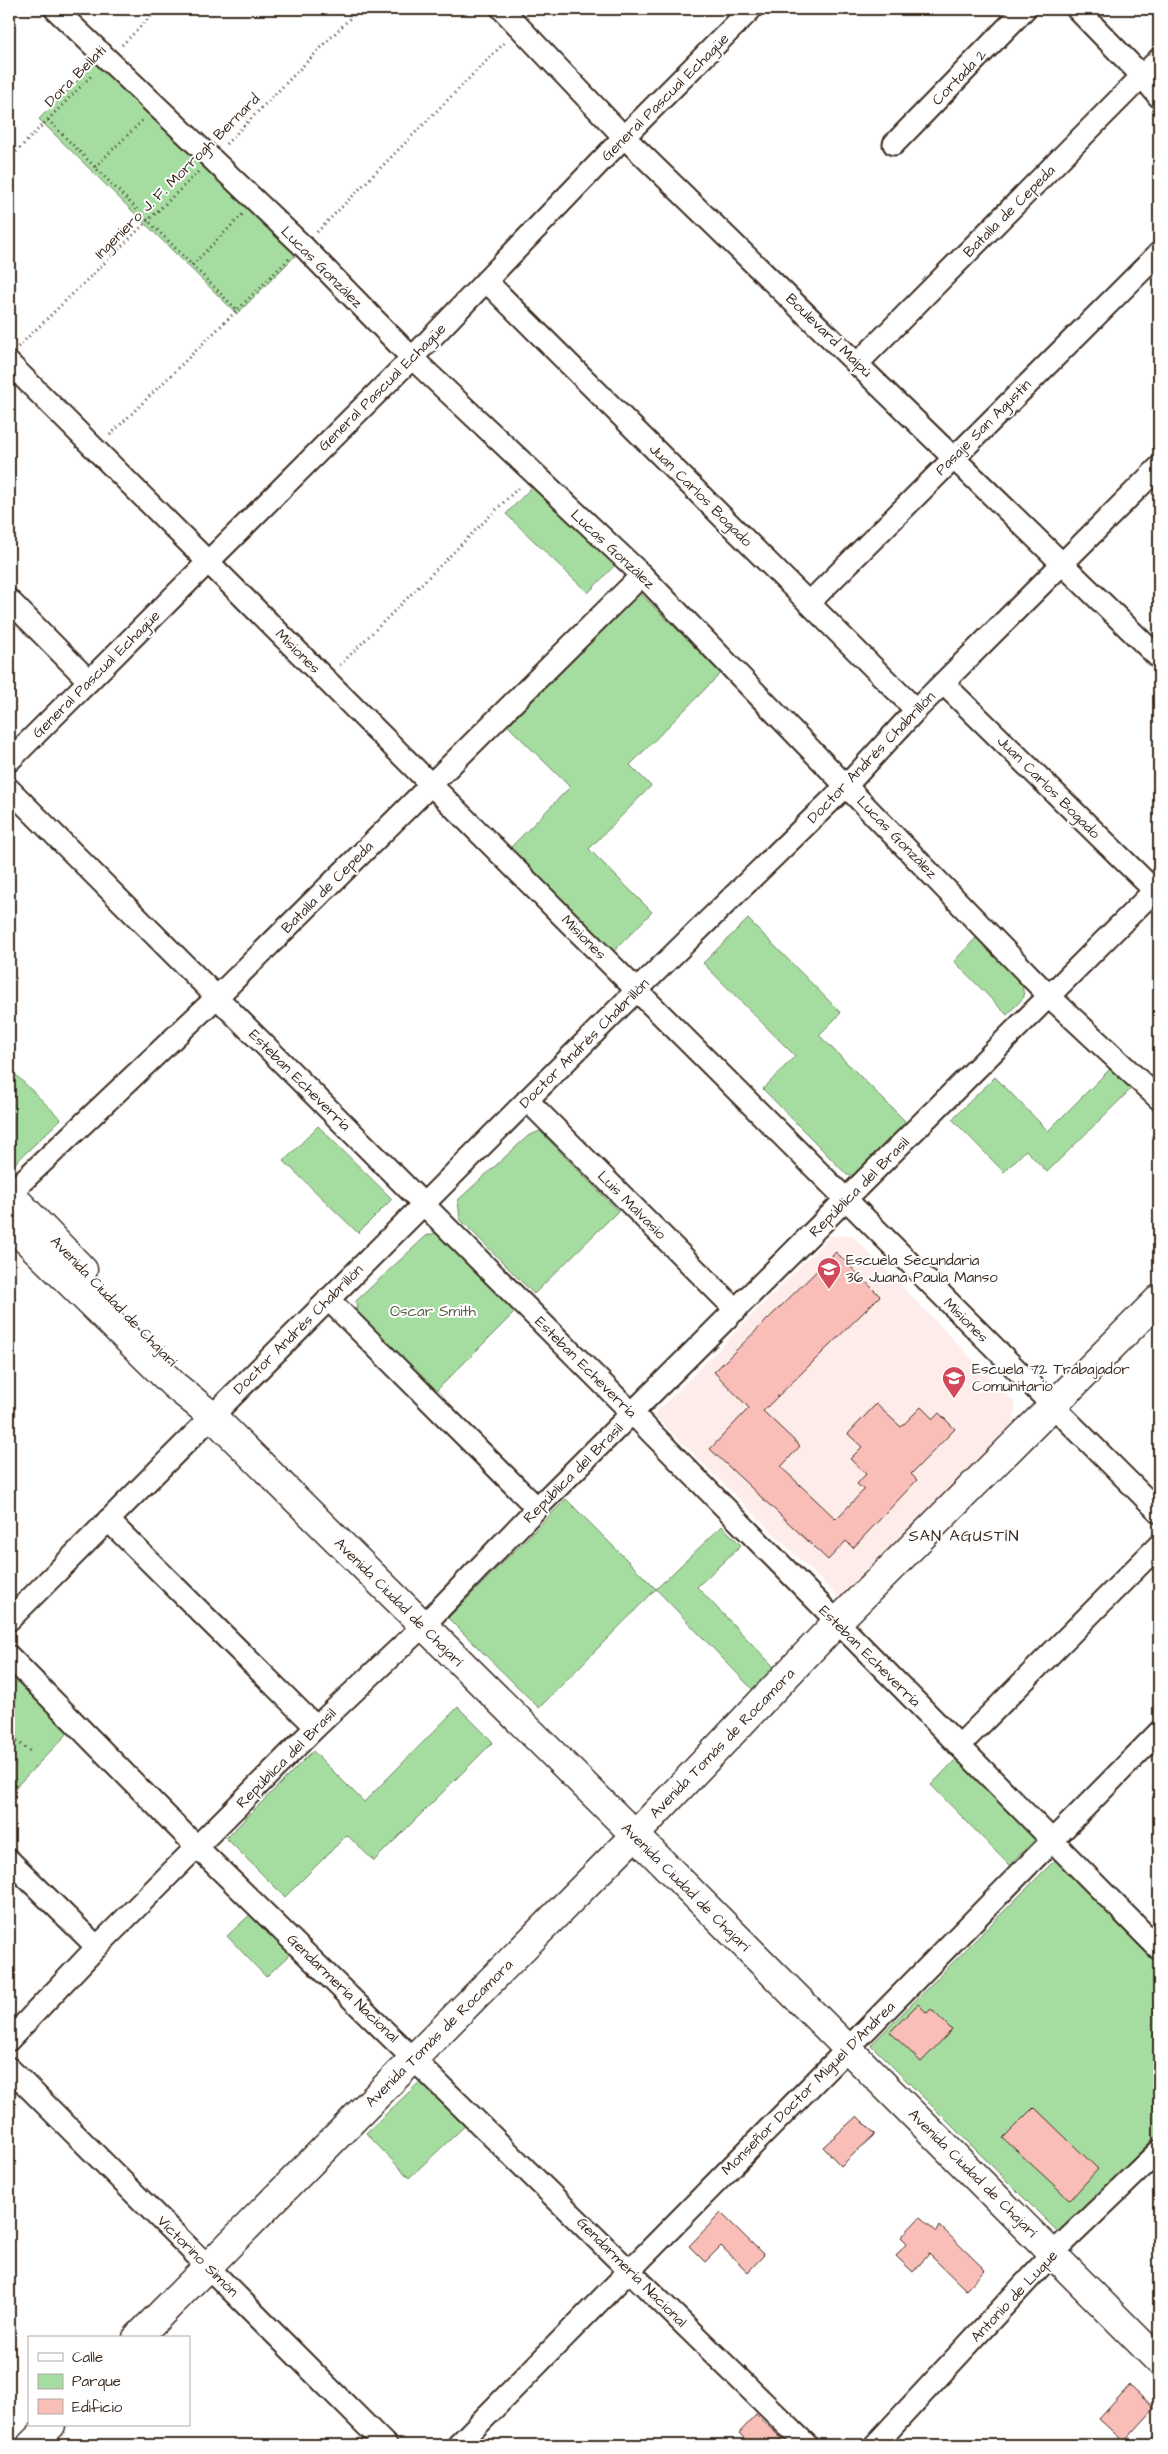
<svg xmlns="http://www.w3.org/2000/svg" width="1168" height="2454" font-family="'Architects Daughter',sans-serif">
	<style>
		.built { fill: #feecea }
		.green { fill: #a5dda1; stroke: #708460 }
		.building { fill: #fabeb9; stroke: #3b2a1e }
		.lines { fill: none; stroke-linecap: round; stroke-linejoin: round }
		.street-casing { stroke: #3b2a1e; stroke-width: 25 }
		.secondary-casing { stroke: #3b2a1e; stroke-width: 31 }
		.path { stroke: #3b2a1e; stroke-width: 3; stroke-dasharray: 1 4; stroke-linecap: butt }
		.street { stroke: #fff; stroke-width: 21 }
		.secondary { stroke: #fff; stroke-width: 28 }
		.labels { text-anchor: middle; stroke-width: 4; stroke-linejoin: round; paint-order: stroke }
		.street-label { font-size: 15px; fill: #3b2a1e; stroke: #fff }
		.poi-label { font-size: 15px; fill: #3b2a1e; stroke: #fff; text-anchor: start }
		.park-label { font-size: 15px; fill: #5b6045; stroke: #fff }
		.neighbourhood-label { font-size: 16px; letter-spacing: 1px; fill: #3b2a1e; stroke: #fff }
	</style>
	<rect width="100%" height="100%" fill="#fff"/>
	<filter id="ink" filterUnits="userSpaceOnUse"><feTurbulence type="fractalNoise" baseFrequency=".02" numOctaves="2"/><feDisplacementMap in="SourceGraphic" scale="10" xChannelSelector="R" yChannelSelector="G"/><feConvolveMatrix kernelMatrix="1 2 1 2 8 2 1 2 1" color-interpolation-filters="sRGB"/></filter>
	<g filter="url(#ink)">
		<polygon class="built" points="852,1235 1015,1403 1014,1429 843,1602 654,1415 830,1236"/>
		<g class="green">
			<polygon points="100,58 298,253 237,314 39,119"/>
			<polygon points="534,485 616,564 588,593 506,514"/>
			<polygon points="638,591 721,673 630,765 651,786 589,849 652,912 614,951 510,848 570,787 506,724"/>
			<polygon points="748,919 841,1013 819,1035 909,1125 859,1175 847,1175 763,1089 795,1056 703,963"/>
			<polygon points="976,938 1022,984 1024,997 1007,1015 954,961"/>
			<polygon points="1113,1066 1133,1087 1047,1172 1026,1150 1004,1172 952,1119 995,1077 1048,1131"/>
			<polygon points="9,1068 61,1119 9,1169"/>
			<polygon points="318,1126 392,1199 358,1233 284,1161"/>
			<polygon points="540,1131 618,1211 534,1294 460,1219 458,1200 528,1136"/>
			<polygon points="438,1232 516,1311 432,1395 358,1320 356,1301 426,1236"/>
			<polygon points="566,1499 656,1589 722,1526 741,1545 697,1587 776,1669 754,1691 656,1589 539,1708 448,1618"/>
			<polygon points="9,1667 72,1729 9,1794"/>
			<polygon points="458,1707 493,1742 374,1861 347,1835 285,1897 226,1838 313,1751 364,1802"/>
			<polygon points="958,1757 1037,1838 1009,1865 931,1785"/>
			<polygon points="1055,1860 1159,1966 1159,2133 1059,2233 871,2045"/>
			<polygon points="254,1911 292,1952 266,1977 227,1936"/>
			<polygon points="427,2075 470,2121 409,2178 366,2133"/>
		</g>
		<g class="building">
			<polygon points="836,1252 880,1296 763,1411 800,1446 781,1467 836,1519 864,1490 857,1484 866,1474 850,1459 862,1447 848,1434 876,1404 901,1427 921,1407 933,1419 939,1413 955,1429 911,1474 917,1480 853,1548 846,1541 828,1560 710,1449 749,1408 714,1372"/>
			<polygon points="918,2004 927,2013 931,2009 952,2030 921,2062 890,2032"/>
			<polygon points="1034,2107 1098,2169 1070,2200 1003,2138"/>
			<polygon points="857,2116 875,2134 841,2166 823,2147"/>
			<polygon points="721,2213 764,2255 748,2272 721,2246 705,2262 689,2246"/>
			<polygon points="920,2217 937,2232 940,2226 985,2270 966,2290 929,2254 913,2272 896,2256 907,2243 901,2237"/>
			<polygon points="1130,2385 1155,2408 1124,2442 1099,2419"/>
			<polygon points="756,2415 789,2445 751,2445 739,2433"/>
		</g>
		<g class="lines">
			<g class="street-casing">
				<g id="street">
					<polyline points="55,9 303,246 412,358 642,575 1049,996 1159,1099"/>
					<polyline points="502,9 624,137 1159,658"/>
					<polyline points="1077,9 1142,76 1159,97"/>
					<polyline points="894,144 1025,9"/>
					<polyline points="486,281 916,710"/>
					<polyline points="9,363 1159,1512"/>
					<polyline points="858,363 1159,59"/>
					<polyline points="9,600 89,681"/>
					<polyline points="809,603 1159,253"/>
					<polyline points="943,683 1155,891"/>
					<polyline points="9,761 412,358 624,137 751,9"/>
					<polyline points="9,789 632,1413 1159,1949"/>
					<polyline points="527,1100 736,1310"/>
					<polyline points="9,1194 217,997 642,575"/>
					<polyline points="328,1299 537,1508"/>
					<polyline points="108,1520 316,1727"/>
					<polyline points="9,1620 637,990 847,785 916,710 1159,467"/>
					<polyline points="9,1656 197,1847 807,2445"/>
					<polyline points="959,1746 1159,1545"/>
					<polyline points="9,1860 97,1947"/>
					<polyline points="9,2040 97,1947 316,1727 423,1626 537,1508 1159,886"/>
					<polyline points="9,2068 386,2445"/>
					<polyline points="458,2445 1159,1732"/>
					<polyline points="875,2445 1053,2253 1159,2151"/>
				</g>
			</g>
			<g class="secondary-casing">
				<g id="secondary">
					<polyline points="9,1193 83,1270"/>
					<polyline points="9,1223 174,1385 211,1415 635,1835 1159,2361"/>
					<polyline points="137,2338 635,1835 837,1622 1159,1299"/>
					<polyline points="31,2445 51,2425"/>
				</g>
			</g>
			<g class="path">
				<polyline points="122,45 158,9"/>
				<polyline points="48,120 237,310"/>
				<polyline points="226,144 359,9"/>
				<polyline points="9,159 93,74"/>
				<polyline points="95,167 143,120"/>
				<polyline points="317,232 506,41"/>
				<polyline points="192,265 243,214"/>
				<polyline points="18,347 198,172"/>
				<polyline points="110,435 289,259"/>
				<polyline points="340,665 520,486"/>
				<polyline points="9,1735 31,1752"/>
			</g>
			<use href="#street" class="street"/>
			<use href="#secondary" class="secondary"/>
		</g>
	</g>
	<defs>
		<g id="school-pin" transform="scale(1.25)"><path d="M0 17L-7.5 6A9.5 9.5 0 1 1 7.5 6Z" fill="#d1495b" stroke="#fff"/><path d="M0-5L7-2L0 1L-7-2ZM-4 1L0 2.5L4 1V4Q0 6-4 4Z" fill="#fff"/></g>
	</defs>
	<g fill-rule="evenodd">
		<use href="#school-pin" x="829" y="1269"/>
		<use href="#school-pin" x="954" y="1378"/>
	</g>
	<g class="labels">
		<g class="street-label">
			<text transform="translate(75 76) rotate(-45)" y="5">Dora Bellati</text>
			<text transform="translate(959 77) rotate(-46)" y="5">Cortada 2</text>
			<text transform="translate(665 97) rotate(-45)" y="5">General Pascual Echagüe</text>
			<text transform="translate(177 176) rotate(-45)" y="5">Ingeniero J. F. Morrogh Bernard</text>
			<text transform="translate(1009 211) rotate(-45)" y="5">Batalla de Cepeda</text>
			<text transform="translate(322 267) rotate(45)" y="5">Lucas González</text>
			<text transform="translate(829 335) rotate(44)" y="5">Boulevard Maipú</text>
			<text transform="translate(382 387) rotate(-45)" y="5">General Pascual Echagüe</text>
			<text transform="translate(983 427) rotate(-45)" y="5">Pasaje San Agustín</text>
			<text transform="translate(701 495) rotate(45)" y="5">Juan Carlos Bogado</text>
			<text transform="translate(613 549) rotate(43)" y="5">Lucas González</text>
			<text transform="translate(298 651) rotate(45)" y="5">Misiones</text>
			<text transform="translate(96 674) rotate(-45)" y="5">General Pascual Echagüe</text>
			<text transform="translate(871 757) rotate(-46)" y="5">Doctor Andrés Chabrillón</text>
			<text transform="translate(1049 787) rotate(45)" y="5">Juan Carlos Bogado</text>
			<text transform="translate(897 837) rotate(46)" y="5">Lucas González</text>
			<text transform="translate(327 887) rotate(-45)" y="5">Batalla de Cepeda</text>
			<text transform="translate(584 937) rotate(45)" y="5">Misiones</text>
			<text transform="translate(584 1043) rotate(-45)" y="5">Doctor Andrés Chabrillón</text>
			<text transform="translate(300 1080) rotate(45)" y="5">Esteban Echeverría</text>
			<text transform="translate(859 1187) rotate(-45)" y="5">República del Brasil</text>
			<text transform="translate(632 1205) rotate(45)" y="5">Luis Malvasio</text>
			<text transform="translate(114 1301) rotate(46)" y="5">Avenida Ciudad de Chajarí</text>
			<text transform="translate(966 1320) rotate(45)" y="5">Misiones</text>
			<text transform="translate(298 1329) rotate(-45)" y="5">Doctor Andrés Chabrillón</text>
			<text transform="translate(586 1367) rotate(45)" y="5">Esteban Echeverría</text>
			<text transform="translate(573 1473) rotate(-45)" y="5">República del Brasil</text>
			<text transform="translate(399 1602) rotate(45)" y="5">Avenida Ciudad de Chajarí</text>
			<text transform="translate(870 1656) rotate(45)" y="5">Esteban Echeverría</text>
			<text transform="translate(722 1743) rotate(-46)" y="5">Avenida Tomás de Rocamora</text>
			<text transform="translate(286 1758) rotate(-45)" y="5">República del Brasil</text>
			<text transform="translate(686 1887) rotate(45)" y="5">Avenida Ciudad de Chajarí</text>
			<text transform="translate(343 1988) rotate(44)" y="5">Gendarmería Nacional</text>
			<text transform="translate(439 2033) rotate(-45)" y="5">Avenida Tomás de Rocamora</text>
			<text transform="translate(808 2088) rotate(-45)" y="5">Monseñor Doctor Miguel D'Andrea</text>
			<text transform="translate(973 2173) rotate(45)" y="5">Avenida Ciudad de Chajarí</text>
			<text transform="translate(198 2256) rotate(45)" y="5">Victorino Simón</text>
			<text transform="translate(632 2272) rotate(45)" y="5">Gendarmería Nacional</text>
			<text transform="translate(1014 2296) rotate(-47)" y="5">Antonio de Luque</text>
		</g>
		<g class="poi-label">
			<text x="846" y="1265">Escuela Secundaria<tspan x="846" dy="17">36 Juana Paula Manso</tspan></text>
			<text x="972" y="1374">Escuela 72 Trabajador<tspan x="972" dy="17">Comunitario</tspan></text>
		</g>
		<g class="park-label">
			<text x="433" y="1316">Oscar Smith</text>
		</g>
		<g class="neighbourhood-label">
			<text x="964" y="1541">SAN AGUSTÍN</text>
		</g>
	</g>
	<rect width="1168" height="2454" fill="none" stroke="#fff" stroke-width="30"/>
	<rect x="15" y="15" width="1138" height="2424" fill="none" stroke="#3b2a1e" stroke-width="2" filter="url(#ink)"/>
	<rect x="28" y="2336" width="162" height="90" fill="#ffffff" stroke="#b1aaa5"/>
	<rect x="38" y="2353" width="25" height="8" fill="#ffffff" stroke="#b1aaa5"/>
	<text x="72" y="2362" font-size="15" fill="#3b2a1e">Calle</text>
	<rect x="38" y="2374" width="25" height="15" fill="#a5dda1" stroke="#b1aaa5"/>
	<text x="72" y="2386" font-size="15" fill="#3b2a1e">Parque</text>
	<rect x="38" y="2399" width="25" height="15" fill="#fabeb9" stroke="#b1aaa5"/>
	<text x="72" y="2412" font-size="15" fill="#3b2a1e">Edificio</text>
</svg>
